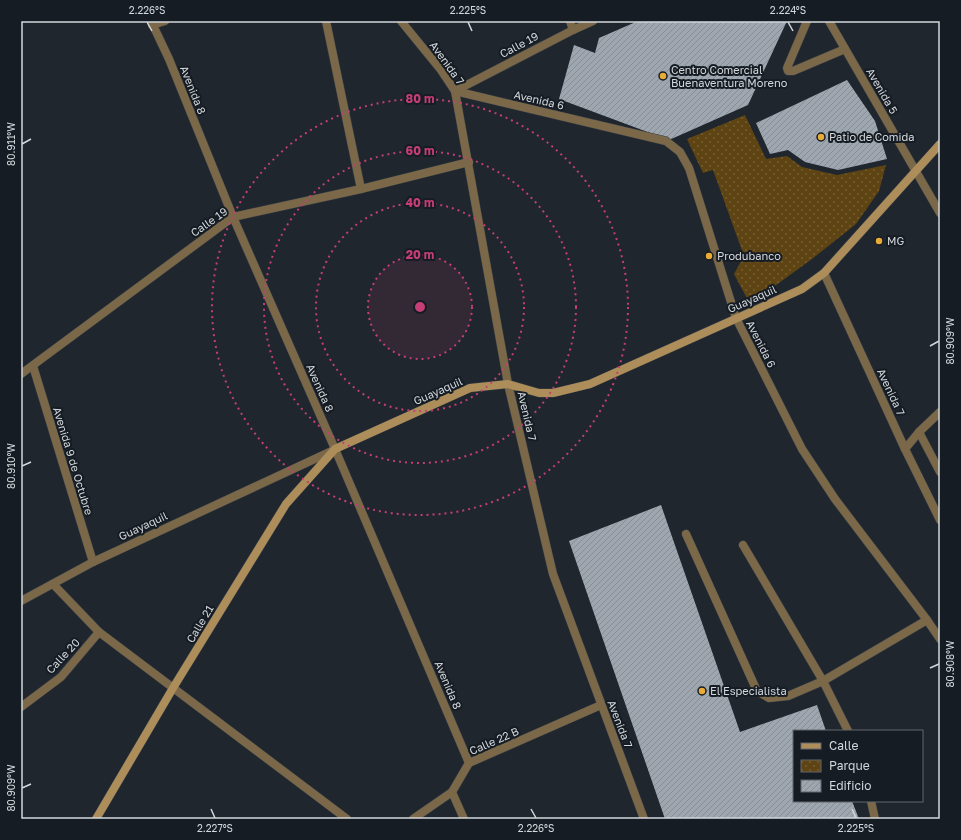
<svg xmlns="http://www.w3.org/2000/svg" width="961" height="840" font-family="'Golos Text',sans-serif">
	<style>
		.park { fill: url(#park-dots) }
		.building { fill: url(#building-hatch) }
		.lines { fill: none; stroke-linecap: round; stroke-linejoin: round }
		.lane-casing { stroke: #3c4249; stroke-width: 9 }
		.street-casing { stroke: #3c4249; stroke-width: 9 }
		.secondary-casing { stroke: #3c4249; stroke-width: 9 }
		.lane { stroke: #7b6849; stroke-width: 8 }
		.street { stroke: #7b6849; stroke-width: 8 }
		.secondary { stroke: #ad8e5b; stroke-width: 8 }
		.ticks { fill: none; stroke: #d3d8dc; stroke-width: 1.5 }
		.ring { fill: none; stroke: #c53e75; stroke-width: 2; stroke-dasharray: 2 4 }
		.poi-dot { fill: #e8ab37; stroke: #161c23; stroke-width: 1.5 }
		.labels { text-anchor: middle; stroke-width: 4; stroke-linejoin: round; paint-order: stroke }
		.street-label { font-size: 11px; fill: #d3d8dc; stroke: #161c23 }
		.poi-label { font-size: 11px; fill: #d3d8dc; stroke: #161c23; text-anchor: start }
		.centre { fill: #c53e75; stroke: #161c23; stroke-width: 2 }
		.ring-label { font-size: 12px; text-anchor: middle; font-weight: bold; fill: #c53e75; stroke: #161c23; stroke-width: 4; stroke-linejoin: round; paint-order: stroke }
		.neatline { fill: none; stroke: #d3d8dc; stroke-width: 1.5 }
		.ticks-label { font-size: 10px; text-anchor: middle; fill: #d3d8dc }
	</style>
	<defs>
		<pattern id="park-dots" width="8" height="8" patternUnits="userSpaceOnUse"><rect width="8" height="8" fill="#5f4413"/><path d="M2 2h.1M6 6h.1" fill="none" stroke="#755e35" stroke-width="1.8" stroke-linecap="round"/></pattern>
		<pattern id="building-hatch" width="6" height="6" patternUnits="userSpaceOnUse"><rect width="6" height="6" fill="#9ea6b0"/><path d="M-1 1l2-2M0 6l6-6M5 7l2-2" fill="none" stroke="#868d94"/></pattern>
	</defs>
	<rect width="100%" height="100%" fill="#1f262d"/>
	<polygon class="park" points="745,115 766,159 787,156 802,167 837,175 886,165 879,191 856,224 812,259 750,304 734,274 744,256 713,170 703,173 687,139"/>
	<g class="building">
		<polygon points="638,21 787,21 748,105 669,140 559,99 574,45 595,53 599,38"/>
		<polygon points="847,80 875,121 887,159 838,170 805,162 788,150 770,154 756,123"/>
		<polygon points="661,505 740,732 817,705 826,731 794,731 794,801 852,801 859,819 665,819 569,541"/>
	</g>
	<g class="lines">
		<g class="lane-casing">
			<g id="lane">
				<polyline points="807,21 787,68 788,71 793,71 845,49"/>
				<polyline points="686,534 757,691 769,698 788,696 823,681"/>
			</g>
		</g>
		<g class="street-casing">
			<g id="street">
				<polyline points="151,21 169,59 233,217 335,449 469,763"/>
				<polyline points="326,21 361,189"/>
				<polyline points="401,21 441,70 455,91 508,384 553,574 644,819"/>
				<polyline points="570,21 573,30"/>
				<polyline points="829,21 940,213"/>
				<polyline points="152,25 165,21"/>
				<polyline points="455,91 666,141 680,152 689,168 736,318 802,449 835,499 927,620 940,639"/>
				<polyline points="455,91 573,30 593,21"/>
				<polyline points="824,273 905,449 940,520"/>
				<polyline points="33,366 93,562"/>
				<polyline points="21,374 233,217 361,189 469,162"/>
				<polyline points="919,432 940,472"/>
				<polyline points="905,449 919,432 940,412"/>
				<polyline points="743,545 823,681 848,731"/>
				<polyline points="53,584 99,632 347,819"/>
				<polyline points="21,601 93,562 334,450"/>
				<polyline points="823,681 927,620"/>
				<polyline points="21,707 61,677 99,632"/>
				<polyline points="452,792 464,819"/>
				<polyline points="871,801 875,819"/>
				<polyline points="413,819 452,792 469,763 601,705"/>
			</g>
		</g>
		<g class="secondary-casing">
			<polyline id="secondary" points="96,819 173,688 286,504 335,449 470,388 508,384 539,393 553,393 590,384 802,289 824,273 940,144"/>
		</g>
		<use href="#lane" class="lane"/>
		<use href="#street" class="street"/>
		<use href="#secondary" class="secondary"/>
	</g>
	<path class="ticks" d="M147 22 152 31M468 22 472 31M788 22 793 31M22 144 31 139M930 346 939 341M22 466 31 462M930 668 939 664M22 788 31 784M211 809 215 818M531 809 536 818M852 809 856 818"/>
	<circle cx="420" cy="307" r="52" fill="#c53e75" fill-opacity=".12"/>
	<g class="ring">
		<circle cx="420" cy="307" r="52"/>
		<circle cx="420" cy="307" r="104"/>
		<circle cx="420" cy="307" r="156"/>
		<circle cx="420" cy="307" r="208"/>
	</g>
	<g class="poi-dot">
		<circle cx="663" cy="76" r="4"/>
		<circle cx="821" cy="137" r="4"/>
		<circle cx="879" cy="241" r="4"/>
		<circle cx="709" cy="256" r="4"/>
		<circle cx="702" cy="691" r="4"/>
	</g>
	<g class="labels">
		<g class="street-label">
			<text transform="translate(519 45) rotate(-28)" y="4">Calle 19</text>
			<text transform="translate(447 63) rotate(54)" y="4">Avenida 7</text>
			<text transform="translate(193 90) rotate(68)" y="4">Avenida 8</text>
			<text transform="translate(882 91) rotate(60)" y="4">Avenida 5</text>
			<text transform="translate(539 100) rotate(13)" y="4">Avenida 6</text>
			<text transform="translate(209 222) rotate(-35)" y="4">Calle 19</text>
			<text transform="translate(752 299) rotate(-24)" y="4">Guayaquil</text>
			<text transform="translate(761 344) rotate(63)" y="4">Avenida 6</text>
			<text transform="translate(320 388) rotate(66)" y="4">Avenida 8</text>
			<text transform="translate(438 391) rotate(-24)" y="4">Guayaquil</text>
			<text transform="translate(891 392) rotate(65)" y="4">Avenida 7</text>
			<text transform="translate(527 416) rotate(77)" y="4">Avenida 7</text>
			<text transform="translate(73 461) rotate(73)" y="4">Avenida 9 de Octubre</text>
			<text transform="translate(143 526) rotate(-25)" y="4">Guayaquil</text>
			<text transform="translate(200 624) rotate(-59)" y="4">Calle 21</text>
			<text transform="translate(63 656) rotate(-47)" y="4">Calle 20</text>
			<text transform="translate(448 685) rotate(67)" y="4">Avenida 8</text>
			<text transform="translate(620 724) rotate(69)" y="4">Avenida 7</text>
			<text transform="translate(494 741) rotate(-24)" y="4">Calle 22 B</text>
		</g>
		<g class="poi-label">
			<text x="671" y="74">Centro Comercial<tspan x="671" dy="13">Buenaventura Moreno</tspan></text>
			<text x="829" y="141">Patio de Comida</text>
			<text x="887" y="245">MG</text>
			<text x="717" y="260">Produbanco</text>
			<text x="710" y="695">El Especialista</text>
		</g>
	</g>
	<circle cx="420" cy="307" r="6" class="centre"/>
	<g class="ring-label">
		<text x="420" y="103">80 m</text>
		<text x="420" y="155">60 m</text>
		<text x="420" y="207">40 m</text>
		<text x="420" y="259">20 m</text>
	</g>
	<rect width="961" height="840" fill="none" stroke="#161c23" stroke-width="44"/>
	<rect x="793" y="730" width="130" height="72" fill="#161c23" stroke="#62676d"/>
	<rect x="801" y="743" width="20" height="6" fill="#ad8e5b" stroke="#62676d"/>
	<text x="829" y="750" font-size="12" fill="#d3d8dc">Calle</text>
	<rect x="801" y="760" width="20" height="12" fill="url(#park-dots)" stroke="#62676d"/>
	<text x="829" y="770" font-size="12" fill="#d3d8dc">Parque</text>
	<rect x="801" y="780" width="20" height="12" fill="url(#building-hatch)" stroke="#62676d"/>
	<text x="829" y="790" font-size="12" fill="#d3d8dc">Edificio</text>
	<rect x="22" y="22" width="917" height="796" class="neatline"/>
	<g class="ticks-label">
		<text x="147" y="14">2.226°S</text>
		<text x="468" y="14">2.225°S</text>
		<text x="788" y="14">2.224°S</text>
		<text transform="translate(11 144) rotate(-90)" y="4">80.911°W</text>
		<text transform="translate(950 341) rotate(-90)" y="4">80.909°W</text>
		<text transform="translate(11 466) rotate(-90)" y="4">80.910°W</text>
		<text transform="translate(950 664) rotate(-90)" y="4">80.908°W</text>
		<text transform="translate(11 788) rotate(-90)" y="4">80.909°W</text>
		<text x="215" y="832">2.227°S</text>
		<text x="536" y="832">2.226°S</text>
		<text x="856" y="832">2.225°S</text>
	</g>
</svg>
